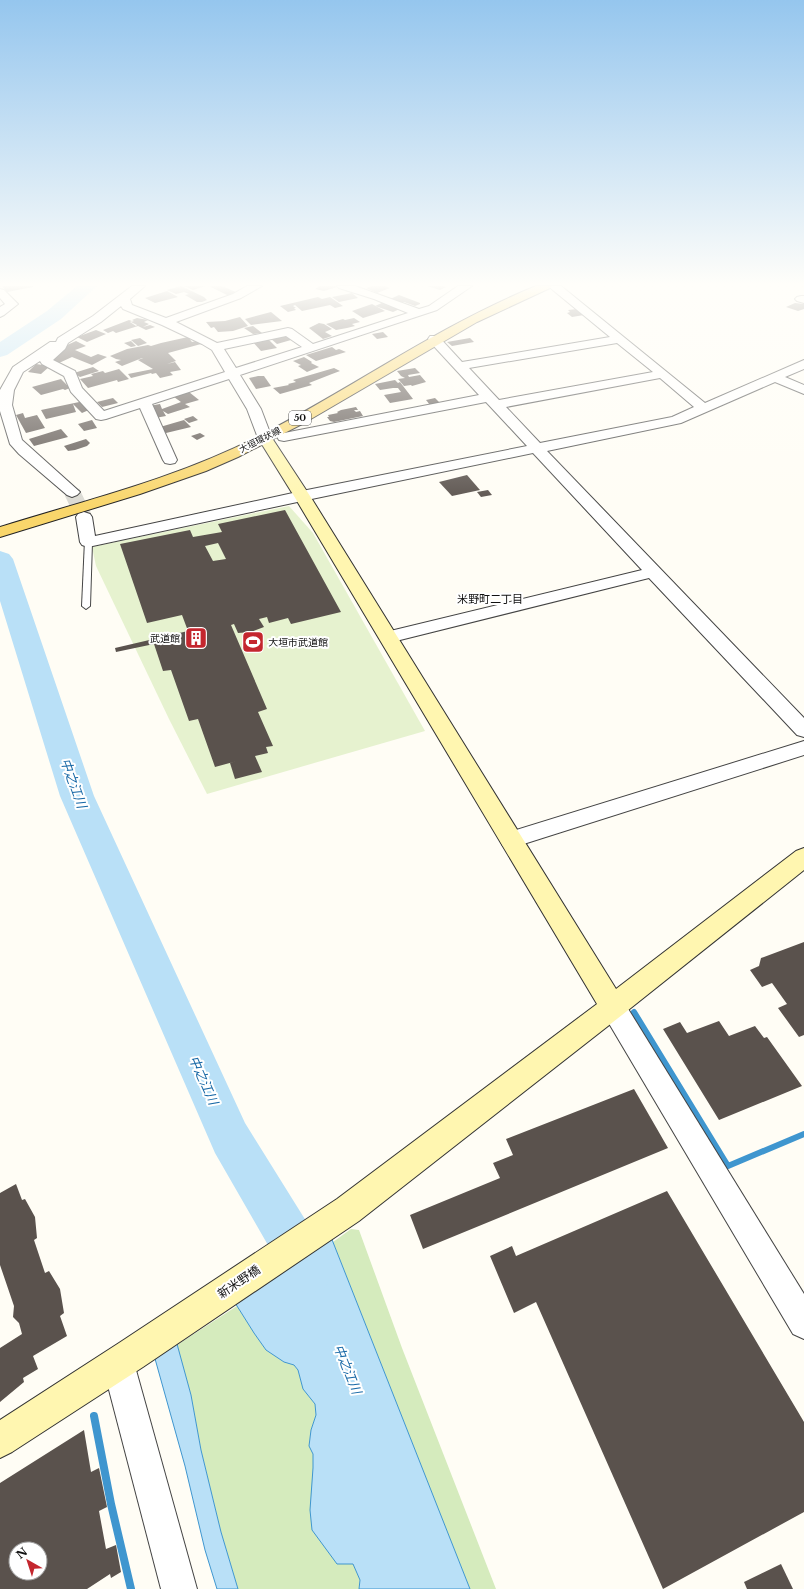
<svg xmlns="http://www.w3.org/2000/svg" width="804" height="1589" font-family="'Libre Baskerville','Noto Sans JP',serif">
	<style>
		.green { fill: #d5ebbd }
		.pitch { fill: #e6f2cf }
		.water { fill: #b9e0f7; stroke: #3f96cf }
		.lines { fill: none; stroke-linecap: round; stroke-linejoin: round }
		.stream-far1 { stroke: #3f96cf; stroke-width: 6 }
		.stream { stroke: #3f96cf; stroke-width: 8 }
		.river { fill: #b9e0f7; fill-rule: evenodd }
		.building { fill: #5a524d; fill-rule: evenodd }
		.street-tunnel { stroke: #dbdad3; stroke-width: 16; stroke-dasharray: 16 8; stroke-linecap: butt }
		.lane-casing { stroke: #444; stroke-width: 2 }
		.street-casing { stroke: #444; stroke-width: 2 }
		.secondary-casing { stroke: #333; stroke-width: 2 }
		.primary-casing { stroke: #222; stroke-width: 2 }
		.lane { fill: #fff; fill-rule: evenodd }
		.street { fill: #fff; fill-rule: evenodd }
		.secondary { fill: #fff6b0; fill-rule: evenodd }
		.primary { fill: #f9d66b; fill-rule: evenodd }
		.labels { text-anchor: middle; stroke-width: 4; stroke-linejoin: round; paint-order: stroke }
		.shield { fill: #fff; stroke: #585858; stroke-width: 1 }
		.shield-label { font-size: 9px; font-weight: bold; fill: #111 }
		.far-street-label { font-size: 9px; fill: #111; stroke: #fff }
		.poi-label { font-size: 10px; fill: #111; stroke: #fff; text-anchor: end }
		.neighbourhood-label { font-size: 11px; fill: #111; stroke: #fff }
		.near-street-label { font-size: 12px; fill: #111; stroke: #fff }
		.near-water-label { font-size: 13px; font-style: italic; fill: #1768a6; stroke: #fff }
	</style>
	<rect width="100%" height="100%" fill="#fffdf5"/>
	<g class="green">
		<polygon points="351,1229 359,1230 402,1348 496,1589 470,1589 466,1579 333,1242"/>
		<polygon points="237,1306 254,1333 266,1350 284,1362 294,1365 298,1370 303,1389 315,1404 316,1415 311,1430 309,1445 313,1454 313,1468 360,1580 359,1589 238,1589 221,1532 201,1450 191,1395 177,1345"/>
	</g>
	<polygon class="pitch" points="289,506 313,533 425,731 207,794 169,719 96,566 92,547"/>
	<g class="water">
		<polygon points="329,1232 470,1589 359,1589 360,1580 353,1564 337,1564 312,1530 310,1510 313,1468 313,1454 309,1446 311,1430 316,1415 315,1404 303,1389 298,1370 294,1365 284,1362 266,1350 254,1333 232,1298"/>
		<polygon points="174,1333 191,1395 201,1450 221,1532 238,1589 217,1589 205,1550 185,1466 152,1348"/>
	</g>
	<g class="lines">
		<polyline class="stream-far1" points="634,1012 728,1166 804,1134"/>
		<polyline class="stream" points="94,1416 111,1504 131,1589"/>
		<g class="river">
			<polygon points="77,286 97,286 61,319 7,355 0,357 0,342 47,311"/>
			<polygon points="0,551 9,554 13,559 94,796 245,1123 326,1253 333,1270 326,1287 309,1294 292,1287 215,1153 60,796 0,601"/>
		</g>
	</g>
	<g class="building">
		<polygon points="2,286 33,286 33,287 7,292"/>
		<polygon points="181,286 204,297 207,300 202,302 197,302 185,295 189,294 184,292 176,294 167,290"/>
		<polygon points="184,286 205,286 193,290"/>
		<polygon points="209,286 222,286 238,293 232,296 227,295"/>
		<polygon points="318,286 335,286 337,287 324,291 315,289 319,287"/>
		<polygon points="372,286 385,286 390,288 377,293 366,288"/>
		<polygon points="427,286 443,286 446,287 440,290"/>
		<polygon points="167,291 178,297 155,303 145,298"/>
		<polygon points="352,293 358,298 339,302 332,297"/>
		<polygon points="399,295 420,303 420,304 415,306 404,302 399,305 388,300"/>
		<polygon points="318,297 322,299 330,297 343,306 335,308 330,305 302,311 295,305 293,306 296,308 294,308 296,310 288,312 280,306"/>
		<polygon points="384,302 402,308 393,312 375,306"/>
		<polygon points="795,303 804,304 804,309 798,311 786,307"/>
		<polygon points="372,304 385,311 363,318 352,311"/>
		<polygon points="577,309 584,315 572,317 567,313 570,312 568,310"/>
		<polygon points="271,312 282,321 251,325 245,319"/>
		<polygon points="240,317 248,326 233,331 218,332 214,327 211,328 206,322 225,321"/>
		<polygon points="137,318 148,320 144,322 149,324 143,327 150,325 155,327 146,330 138,326 116,333 113,331 108,333 103,330 129,320 132,321 130,322 136,326 137,325 131,322 134,321 132,320"/>
		<polygon points="354,318 360,322 352,324 355,326 347,328 336,330 326,324 343,319 345,320"/>
		<polygon points="319,323 324,324 332,329 325,332 332,336 323,339 309,328"/>
		<polygon points="253,326 262,333 253,334 244,328"/>
		<polygon points="96,330 106,334 87,342 77,337"/>
		<polygon points="383,332 388,337 377,339 372,334"/>
		<polygon points="285,334 291,340 277,344 270,338"/>
		<polygon points="188,337 192,342 196,341 201,344 168,353 176,361 167,364 175,362 181,370 170,372 173,375 160,378 156,373 152,374 151,373 131,378 128,374 153,369 138,360 143,358 142,358 122,366 115,362 121,360 116,359 110,356 127,349 148,345 151,346 161,343"/>
		<polygon points="140,338 147,343 138,346 131,340"/>
		<polygon points="470,338 474,342 452,346 447,342"/>
		<polygon points="268,339 277,348 261,351 253,342"/>
		<polygon points="76,341 86,346 75,350 91,357 98,354 107,357 92,365 72,357 59,363 48,359 59,350 67,347 65,346"/>
		<polygon points="131,341 136,346 131,347 124,343"/>
		<polygon points="332,347 336,350 339,349 346,352 316,361 306,355"/>
		<polygon points="304,357 312,362 311,363 319,367 307,372 298,366 301,365 293,361"/>
		<polygon points="36,364 50,366 41,374 28,372"/>
		<polygon points="93,367 99,371 80,377 74,373"/>
		<polygon points="334,368 340,371 332,374 328,371 332,374 309,383 312,385 280,394 273,388 289,385 288,384 296,382 293,380"/>
		<polygon points="415,368 420,373 408,375 409,377 420,375 426,382 412,386 411,385 404,386 398,379 405,378 401,376 397,371"/>
		<polygon points="119,369 129,379 118,382 117,380 88,388 80,379 93,376 91,374 103,371 105,373"/>
		<polygon points="258,376 264,376 271,386 256,389 249,378"/>
		<polygon points="61,379 70,388 65,390 63,389 41,395 32,387"/>
		<polygon points="395,380 398,383 400,382 413,399 390,403 384,395 401,392 398,388 393,388 380,390 375,384"/>
		<polygon points="189,392 199,400 185,404 190,407 168,414 163,411 166,416 155,418 149,406 160,404 162,409 181,402 174,397"/>
		<polygon points="113,398 118,403 102,407 97,402"/>
		<polygon points="435,398 440,403 430,405 426,400"/>
		<polygon points="84,401 91,409 82,413 73,404 76,412 46,419 41,410"/>
		<polygon points="356,407 358,410 354,410 356,412 360,411 363,416 334,422 330,421 327,417 329,417 328,415 338,413 337,412 341,410"/>
		<polygon points="23,413 25,418 37,415 45,428 26,433 16,415"/>
		<polygon points="193,416 198,420 189,423 184,419"/>
		<polygon points="92,420 97,428 84,431 78,424"/>
		<polygon points="184,420 191,427 166,433 160,427"/>
		<polygon points="61,429 68,437 34,446 29,439"/>
		<polygon points="200,433 205,436 197,440 191,436"/>
		<polygon points="86,439 90,443 87,446 75,450 68,451 64,446"/>
		<polygon points="467,475 480,490 452,496 439,482"/>
		<polygon points="488,490 492,495 481,497 477,492"/>
		<path d="M285 510 341 612 291 624 288 618 269 623 267 617 259 619 264 627 251 632 238 633 234 624 231 625 267 709 258 712 273 746 266 747 268 753 255 756 262 772 235 779 230 763 237 761 215 767 198 719 189 721 171 670 163 671 154 644 116 652 115 648 188 631 182 615 147 623 120 544 190 530 193 537 222 532 218 524ZM218 543 226 559 213 561 205 546Z"/>
		<polygon points="804,942 804,1035 799,1037 778,1008 787,1004 772,983 762,987 750,970 759,966 761,958"/>
		<polygon points="719,1021 729,1036 755,1026 764,1038 767,1037 802,1086 719,1120 663,1029 680,1022 687,1033"/>
		<polygon points="634,1089 668,1148 423,1249 410,1215 500,1178 493,1163 513,1155 506,1139"/>
		<polygon points="16,1184 22,1200 25,1199 35,1217 37,1238 34,1240 45,1273 49,1271 60,1289 64,1313 60,1316 67,1336 33,1356 38,1369 23,1378 24,1382 0,1402 0,1348 22,1334 19,1323 13,1317 14,1306 0,1265 0,1193"/>
		<polygon points="667,1191 804,1422 804,1512 663,1589 536,1302 514,1313 490,1256 512,1246 516,1256"/>
		<path d="M84 1430 91 1472 99 1468 107 1507 99 1511 106 1549 116 1545 121 1572 111 1578 110 1574 87 1589H0V1483ZM16 1549H40V1573H16Z"/>
		<polygon points="781,1564 793,1589 747,1589 744,1582"/>
	</g>
	<g class="lines">
		<polyline class="street-tunnel" points="72,492 84,517"/>
		<g class="lane-casing">
			<polygon id="lane" points="85,540 88,540 92,542 90,606 86,609 82,606"/>
		</g>
		<g class="street-casing">
			<g id="street">
				<path d="M132 286H145L130 299 132 305 166 318 233 294 247 286H262L241 298 176 322 217 343 288 328 292 329 313 344 408 313 374 299 339 288 337 286H355L419 309 429 306 458 286H472L437 310 240 375 261 409 272 438 270 441 265 442 260 441 258 438 247 409 229 379 152 404 177 460 175 463 170 464 165 463 163 460 140 408 106 419 101 420 96 419 71 392 64 376 42 364 40 361 23 372 14 390 12 405 22 440 80 492 77 495 72 497 67 495 19 454 10 444 0 411V390L13 367 50 342H56L58 338 93 316ZM121 306 123 309 162 325 202 344 212 350 225 372 104 411 82 388 75 371 53 360 65 349 68 343 101 322ZM286 336 302 347 236 368 224 349Z"/>
				<path d="M548 286H561L705 403 804 360V369L785 377 804 385V394L775 382 681 423 547 451 804 718V737L797 735 649 578 388 643 382 641 379 637 382 633 642 570 533 453 302 501 88 547 82 545 80 542 76 517 78 514 84 512 90 514 92 517 95 536 302 491 527 446 486 402 284 441 279 440 277 437 279 434 284 433 479 395 430 342 428 339 430 336H438L462 362 610 337ZM617 343 653 372 499 400 469 368ZM660 378 694 407 672 417 540 443 506 407Z"/>
				<polygon points="0,289 4,290 18,304 4,315 0,317 0,307 5,304 0,298"/>
				<polygon points="801,296 804,296 804,303 797,301 795,299 797,297"/>
				<polygon points="804,741 804,755 511,848 503,846 500,840 503,834"/>
				<polygon points="613,996 622,999 804,1294 804,1339 793,1334 604,1015 600,1007 604,999"/>
				<polygon points="118,1347 129,1352 134,1363 197,1589 161,1589 102,1363 107,1352"/>
			</g>
		</g>
		<g class="secondary-casing">
			<polygon id="secondary" points="265,434 270,435 310,496 616,989 796,851 804,848 804,870 622,1015 359,1221 143,1367 12,1452 0,1458 0,1420 119,1343 337,1199 597,1004 294,496 258,438 260,435"/>
		</g>
		<g class="primary-casing">
			<path id="primary" d="M536 286H552L550 288 477 322 304 423 238 457 206 471 140 494 0 537V527C87 500 178 478 259 436 353 388 438 326 536 286Z"/>
		</g>
		<use href="#lane" class="lane"/>
		<use href="#street" class="street"/>
		<use href="#secondary" class="secondary"/>
		<use href="#primary" class="primary"/>
	</g>
	<linearGradient id="sky" x2="0" y2="1"><stop stop-color="#95c6ee"/><stop offset="0.56" stop-color="#fffefa"/><stop offset="1" stop-color="#fffefa" stop-opacity="0"/></linearGradient>
	<rect width="804" height="508" fill="url(#sky)"/>
	<defs>
		<g id="building-square" transform="scale(1.15)"><rect x="-9" y="-9" width="18" height="18" rx="4" fill="#c4262e" stroke="#fff"/><path d="M-4-6H4V6H1V3H-1V6H-4ZM-2.5-4.3h1.7v1.8h-1.7ZM.8-4.3h1.7v1.8H.8ZM-2.5-1h1.7V.8h-1.7ZM.8-1h1.7V.8H.8Z" fill="#fff"/></g>
		<g id="stadium-square" transform="scale(1.15)"><rect x="-9" y="-9" width="18" height="18" rx="4" fill="#c4262e" stroke="#fff"/><path d="M0-5a6.5 5 0 1 0 0 10a6.5 5 0 1 0 0-10ZM-3.5-1.8h7v3.6h-7Z" fill="#fff"/></g>
	</defs>
	<g fill-rule="evenodd">
		<use href="#building-square" x="196" y="638"/>
		<use href="#stadium-square" x="253" y="642"/>
	</g>
	<g class="labels">
		<rect class="shield" x="289" y="411" width="22" height="14" rx="3"/>
		<g class="shield-label">
			<text x="300" y="421">50</text>
		</g>
		<g class="far-street-label">
			<text transform="translate(260 440) rotate(-27)" y="3">大垣環状線</text>
		</g>
		<g class="poi-label">
			<text x="180" y="642">武道館</text>
			<text x="268" y="646" text-anchor="start">大垣市武道館</text>
		</g>
		<g class="neighbourhood-label">
			<text x="490" y="603">米野町二丁目</text>
		</g>
		<g class="near-street-label">
			<text transform="translate(239 1282) rotate(-34)" y="4">新米野橋</text>
		</g>
		<g class="near-water-label">
			<text transform="translate(74 783) rotate(70)" y="5">中之江川</text>
			<text transform="translate(204 1080) rotate(66)" y="5">中之江川</text>
			<text transform="translate(348 1369) rotate(68)" y="5">中之江川</text>
		</g>
	</g>
	<g transform="translate(28 1561) rotate(321)"><circle r="19" fill="#ffffff" stroke="#a0a0a0"/>
	<path d="M0-3L7 15L0 10L-7 15Z" fill="#c4262e"/>
	<text y="-6" font-size="11" font-weight="bold" text-anchor="middle" fill="#111111">N</text>
	</g>
</svg>
